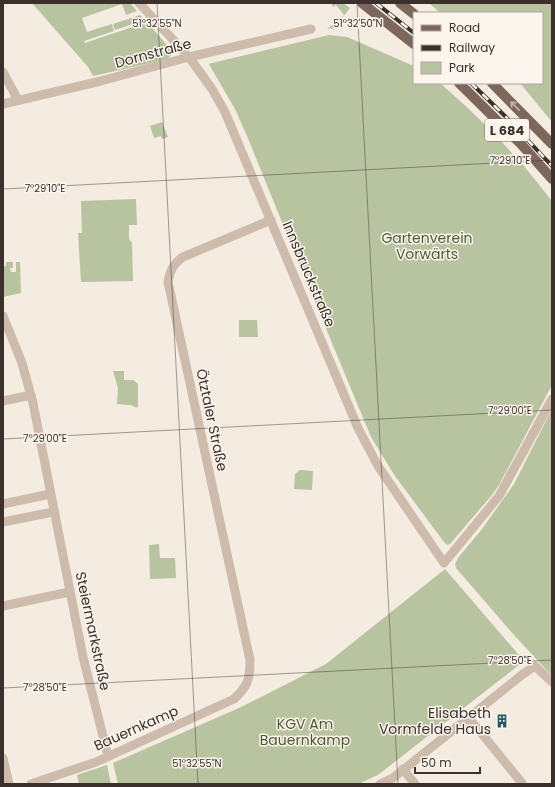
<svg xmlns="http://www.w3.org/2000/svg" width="555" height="787" font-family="Poppins,sans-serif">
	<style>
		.green { fill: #b8c4a0 }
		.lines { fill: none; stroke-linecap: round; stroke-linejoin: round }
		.minor { stroke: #cdbbac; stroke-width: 9 }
		.primary { stroke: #7d675c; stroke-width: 10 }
		.rail-casing { stroke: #3b302b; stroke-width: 4 }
		.rail { stroke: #fbf5ee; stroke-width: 2.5; stroke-dasharray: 8; stroke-linecap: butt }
		.oneway { stroke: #c2b5ac }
		.ticks { fill: none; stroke: #3b302b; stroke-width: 1; stroke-opacity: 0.45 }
		.labels { text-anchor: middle; stroke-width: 3; stroke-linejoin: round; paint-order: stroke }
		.shield { fill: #fbf5ee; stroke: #756b66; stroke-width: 1 }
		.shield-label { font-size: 13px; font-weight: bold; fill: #3b302b }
		.street-label { font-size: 14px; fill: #3b302b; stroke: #fbf5ee }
		.park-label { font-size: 14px; fill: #4a5a2e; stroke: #fbf5ee }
		.poi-label { font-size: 14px; fill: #3b302b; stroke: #fbf5ee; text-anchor: end }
		.ticks-label { font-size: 10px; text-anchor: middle; fill: #3b302b; stroke: #fbf5ee; stroke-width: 3; stroke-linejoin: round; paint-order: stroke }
	</style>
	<rect width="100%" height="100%" fill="#f4ebe1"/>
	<g class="green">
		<polygon points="32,3 46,3 47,4 49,3 130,3 137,11 126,15 122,4 82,18 87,32 112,24 114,31 84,41 85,43 147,22 172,51 172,54 168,59 93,76 88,67"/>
		<polygon points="331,3 343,3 350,8 334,28 327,29 332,25 334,26 344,15 336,5 333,7"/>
		<polygon points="429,3 552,3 552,122 520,83 542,83 542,13 440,13"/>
		<polygon points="140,15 145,20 115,30 113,24"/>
		<polygon points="329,35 347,37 414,66 414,83 440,83 469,109 500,140 524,166 552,201 552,385 499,485 492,495 450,544 447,545 444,542 395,476 371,437 286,232 247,136 235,109 210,66 209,64 212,63"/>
		<polygon points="162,122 168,137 162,139 161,136 154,138 150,126"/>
		<polygon points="136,199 137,225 129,225 129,239 132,243 133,281 81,282 78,233 82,233 81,201"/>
		<polygon points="6,262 13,262 13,268 10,268 11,272 16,272 16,262 20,262 21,293 3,297 3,267 6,266"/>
		<polygon points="239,320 257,320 258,337 239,337"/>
		<polygon points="113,371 124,371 124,380 133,380 138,384 138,406 137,408 131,405 117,404 118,388"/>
		<polygon points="552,409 552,676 514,635 456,568 455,564 458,558 482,529 514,484"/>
		<polygon points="300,470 313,471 312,490 294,489 295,474"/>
		<polygon points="159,544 160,558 175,558 176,578 150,579 149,545"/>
		<polygon points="445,569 524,661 378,775 358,784 118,784 113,763 239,708 326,664"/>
		<polygon points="107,765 111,784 79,784 77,775"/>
	</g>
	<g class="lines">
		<g class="minor">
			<polyline points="139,3 189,57 212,89 225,112 358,428 378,466 444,563 499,496 552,399"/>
			<polyline points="3,72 18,100"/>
			<polyline points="3,104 101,81 189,57 311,29"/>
			<polyline points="3,316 22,363 33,403 83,657 108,756"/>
			<polyline points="3,401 31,395"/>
			<polyline points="3,504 50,494"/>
			<polyline points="3,522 53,512"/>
			<polyline points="3,606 69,592"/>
			<polyline points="469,718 522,783"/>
			<polyline points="3,758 9,784"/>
			<polyline points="403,769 415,784"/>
			<path d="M31 784 96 762 234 699C248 686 250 679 250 660L168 282C170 270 174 263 183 257L271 220"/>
			<polyline points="380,784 393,778 523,674 535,666 552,682"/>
		</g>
		<g class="primary">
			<polyline points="362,3 414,44"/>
			<polyline points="400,3 414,14"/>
			<polyline points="459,83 521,144 552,179"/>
			<polyline points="492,83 552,144"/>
		</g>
		<g class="rail-casing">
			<g id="rail">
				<polyline points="376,3 414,33"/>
				<polyline points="471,83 507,118 552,166"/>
			</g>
		</g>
		<use href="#rail" class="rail"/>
	</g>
	<defs><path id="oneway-shaft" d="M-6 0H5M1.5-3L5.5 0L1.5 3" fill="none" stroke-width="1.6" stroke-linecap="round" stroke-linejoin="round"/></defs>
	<use class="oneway" href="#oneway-shaft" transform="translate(515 106) rotate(-135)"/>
	<path class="ticks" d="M157 3 198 784M357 3 398 784M3 189 552 160M3 439 552 410M3 688 552 660"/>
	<defs>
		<g id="building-bare" transform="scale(1.08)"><path d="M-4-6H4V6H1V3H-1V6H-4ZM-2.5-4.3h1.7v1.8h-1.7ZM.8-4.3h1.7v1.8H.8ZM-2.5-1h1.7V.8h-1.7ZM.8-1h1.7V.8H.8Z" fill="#1f5a5e" stroke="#fbf5ee" stroke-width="2.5" paint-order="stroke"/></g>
	</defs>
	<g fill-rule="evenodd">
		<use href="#building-bare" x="502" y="721"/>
	</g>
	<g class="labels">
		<rect class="shield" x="485" y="119" width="44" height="22" rx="3"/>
		<g class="shield-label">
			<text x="507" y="135">L 684</text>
		</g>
		<g class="street-label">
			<text transform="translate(153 53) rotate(-15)" y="5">Dornstraße</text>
			<text transform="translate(309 274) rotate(67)" y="5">Innsbruckstraße</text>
			<text transform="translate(212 420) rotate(78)" y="5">Ötztaler Straße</text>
			<text transform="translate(93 631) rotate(78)" y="5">Steiermarkstraße</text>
			<text transform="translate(136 728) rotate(-24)" y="5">Bauernkamp</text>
		</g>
		<g class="park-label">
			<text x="427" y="243">Gartenverein<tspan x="427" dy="16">Vorwärts</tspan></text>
			<text x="305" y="729">KGV Am<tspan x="305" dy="16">Bauernkamp</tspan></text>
		</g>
		<g class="poi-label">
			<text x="491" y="718">Elisabeth<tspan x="491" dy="16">Vormfelde Haus</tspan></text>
		</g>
	</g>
	<g class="ticks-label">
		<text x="157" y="27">51°32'55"N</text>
		<text x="358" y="27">51°32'50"N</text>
		<text x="510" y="164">7°29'10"E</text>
		<text x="45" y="192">7°29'10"E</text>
		<text x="510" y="414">7°29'00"E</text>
		<text x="45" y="442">7°29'00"E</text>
		<text x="510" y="664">7°28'50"E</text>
		<text x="45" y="691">7°28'50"E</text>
		<text x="197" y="767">51°32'55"N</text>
	</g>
	<rect width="555" height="787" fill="none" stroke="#3b302b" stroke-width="8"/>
	<rect x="413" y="12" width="130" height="72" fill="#fbf5ee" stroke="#aea6a0"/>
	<rect x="421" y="25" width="20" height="6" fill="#7d675c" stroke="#aea6a0"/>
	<text x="449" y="32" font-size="12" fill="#3b302b">Road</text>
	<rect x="421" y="45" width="20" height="6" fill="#3b302b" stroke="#aea6a0"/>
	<text x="449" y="52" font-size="12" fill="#3b302b">Railway</text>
	<rect x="421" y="62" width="20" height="12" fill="#b8c4a0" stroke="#aea6a0"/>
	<text x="449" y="72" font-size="12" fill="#3b302b">Park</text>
	<path d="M415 767v6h65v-6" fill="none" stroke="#3b302b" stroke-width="2"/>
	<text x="421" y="767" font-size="12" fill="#3b302b" stroke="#fbf5ee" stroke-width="3" paint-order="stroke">50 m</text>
</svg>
